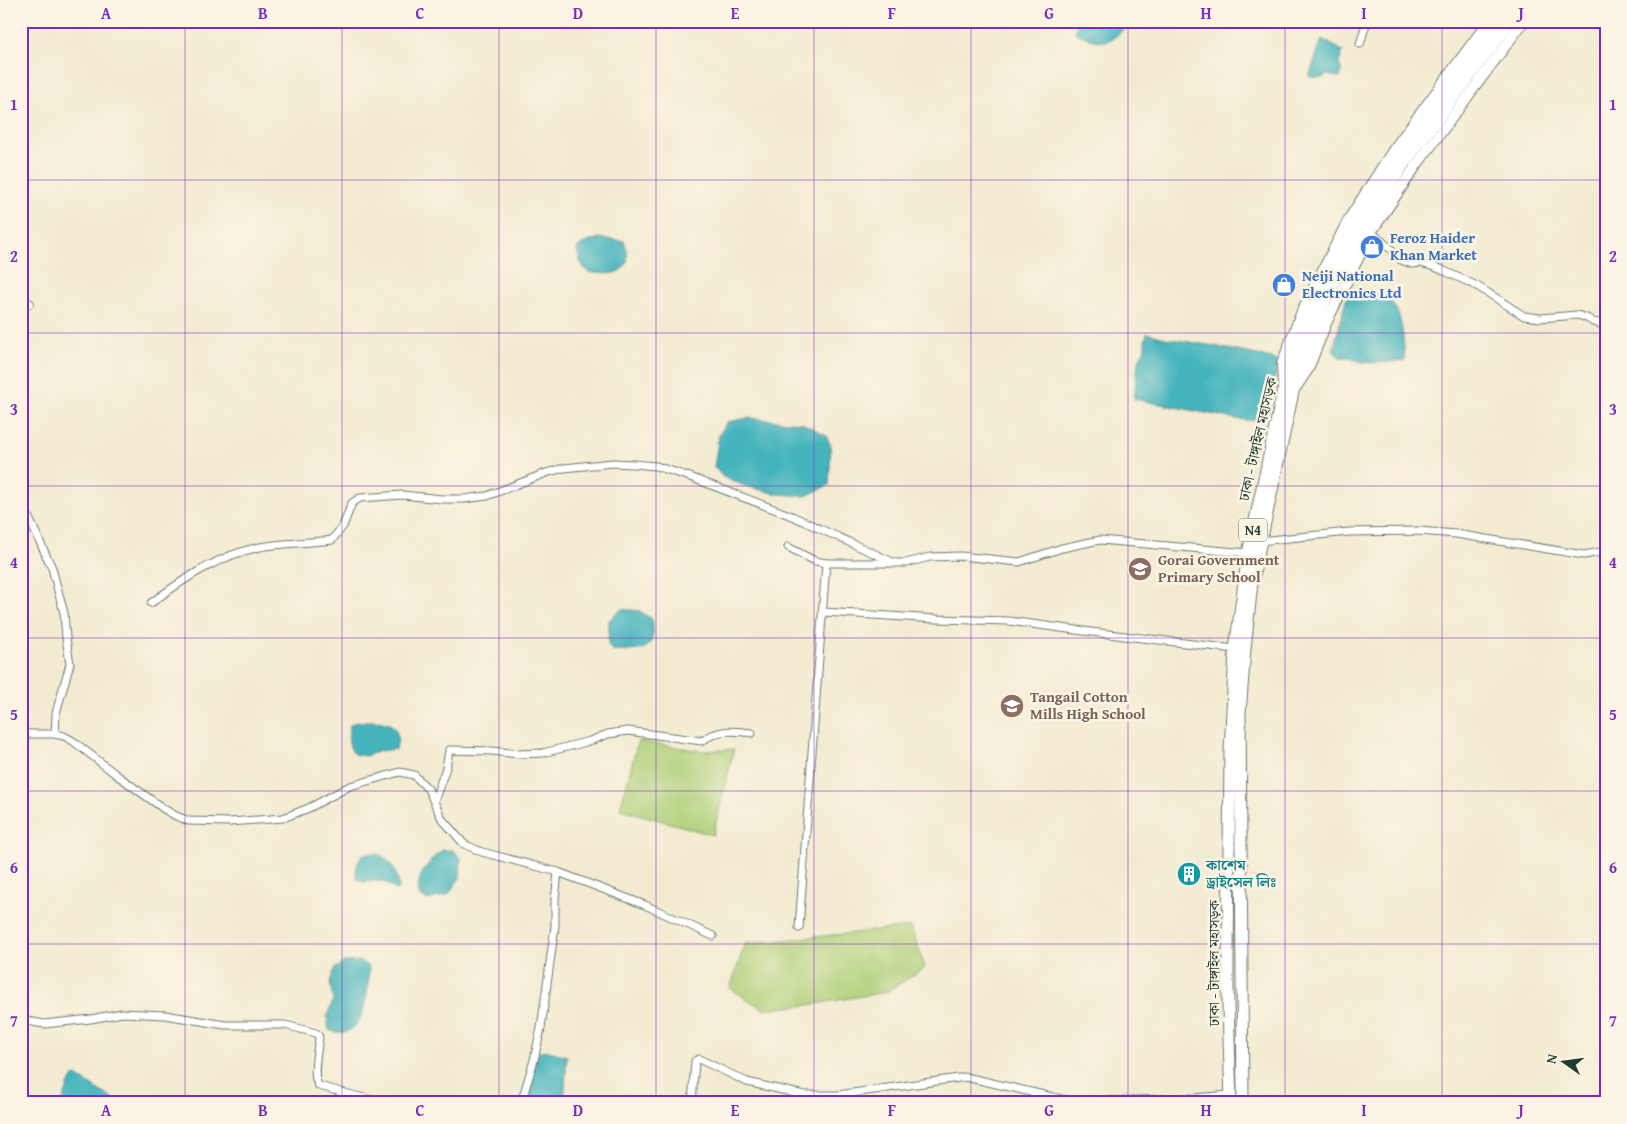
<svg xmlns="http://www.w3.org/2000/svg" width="1627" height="1124" font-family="'Gentium Book Plus','Noto Serif Bengali',serif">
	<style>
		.green { fill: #adcf77; stroke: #668656 }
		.water { fill: #45b4bd; stroke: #327878 }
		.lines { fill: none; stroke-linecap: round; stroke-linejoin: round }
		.minor-casing { stroke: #697a6b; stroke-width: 9 }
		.secondary-casing { stroke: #697a6b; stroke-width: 12 }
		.trunk-casing { stroke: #697a6b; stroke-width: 13 }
		.minor { stroke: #fff; stroke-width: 7 }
		.secondary { stroke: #fff; stroke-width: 10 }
		.trunk { stroke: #fff; stroke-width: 11 }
		.grid { fill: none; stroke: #7b2cbf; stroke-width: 1; stroke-opacity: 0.55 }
		.labels { text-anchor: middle; stroke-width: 5; stroke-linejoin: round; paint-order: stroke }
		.shield { fill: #fcf5e5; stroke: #617469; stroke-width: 1 }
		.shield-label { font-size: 14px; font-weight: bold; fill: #1f3d34 }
		.shop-label { font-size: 15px; font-weight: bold; fill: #366cbe; stroke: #fcf5e5; text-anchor: start }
		.street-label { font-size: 15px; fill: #1f3d34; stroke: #fcf5e5 }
		.education-label { font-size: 15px; font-weight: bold; fill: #785e54; stroke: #fcf5e5; text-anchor: start }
		.culture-label { font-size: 15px; font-weight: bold; fill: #0d838f; stroke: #fcf5e5; text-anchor: start }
		.neatline { fill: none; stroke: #7b2cbf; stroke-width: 2 }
		.grid-label { font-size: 16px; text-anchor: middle; font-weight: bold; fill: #7b2cbf }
	</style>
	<rect width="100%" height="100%" fill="#fcf5e5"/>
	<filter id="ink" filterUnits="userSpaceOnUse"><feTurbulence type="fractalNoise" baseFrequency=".02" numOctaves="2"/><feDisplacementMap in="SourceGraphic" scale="10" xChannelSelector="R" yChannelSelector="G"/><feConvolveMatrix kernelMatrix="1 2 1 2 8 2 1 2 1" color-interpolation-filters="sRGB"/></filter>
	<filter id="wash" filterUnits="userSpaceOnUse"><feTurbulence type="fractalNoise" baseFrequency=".0096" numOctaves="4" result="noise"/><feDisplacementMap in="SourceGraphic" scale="20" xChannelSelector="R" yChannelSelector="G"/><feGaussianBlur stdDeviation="1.12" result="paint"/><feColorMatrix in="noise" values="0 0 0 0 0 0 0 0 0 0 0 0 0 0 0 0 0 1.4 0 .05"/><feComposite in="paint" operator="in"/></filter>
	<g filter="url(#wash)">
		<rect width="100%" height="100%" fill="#f3ebd1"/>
		<g class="green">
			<polygon points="638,741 703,751 734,749 713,835 620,809"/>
			<polygon points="911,927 925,968 886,992 809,1005 763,1009 730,988 745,944"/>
		</g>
		<g class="water">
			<path d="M1078 21H1126L1127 25C1108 48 1100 43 1075 33Z"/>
			<polygon points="1322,39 1343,51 1339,64 1342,71 1340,78 1327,75 1323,78 1309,77"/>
			<path d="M598 238 624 241C634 265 622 277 598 273 594 273 589 273 587 271 581 267 578 255 577 249L580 245Z"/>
			<path d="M1352 290C1362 291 1374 292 1383 296 1404 305 1403 341 1405 360 1391 362 1377 364 1363 362 1355 360 1348 357 1339 357L1333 351 1346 299Z"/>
			<polygon points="1147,333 1165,338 1214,346 1272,358 1279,362 1263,419 1257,421 1236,419 1134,399 1138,363 1145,348 1145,341"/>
			<polygon points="748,418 802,423 826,435 831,446 829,485 806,496 777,494 745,486 723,477 714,467 719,435 727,422"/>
			<path d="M622 609 640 611 652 619C658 653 639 652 612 650L608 645 609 620Z"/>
			<path d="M370 721C390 721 402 726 396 749L380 751 365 756 354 754C348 747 347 734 350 725L356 722Z"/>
			<path d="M442 850H453L461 858 460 878 448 895 427 900 420 896C413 879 429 861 442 850Z"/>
			<path d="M364 854C368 854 374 853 377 854 391 858 398 874 399 888L396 890 383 881 363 882 357 879C355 869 357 861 364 854Z"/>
			<path d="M360 961 369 967C369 989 365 1045 329 1030L327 1017 333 1000 330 983 334 969 344 962Z"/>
			<polygon points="545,1050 567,1056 564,1103 530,1103 525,1100 538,1053"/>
			<polygon points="75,1075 119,1103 62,1103 68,1086"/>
		</g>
	</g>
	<g filter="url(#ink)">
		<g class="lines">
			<g class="minor-casing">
				<g id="minor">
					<polyline points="1360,44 1367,21"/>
					<polyline points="1371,232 1392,250 1401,260 1412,264 1421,263 1440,269 1477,286 1524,316 1540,318 1577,315 1587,318 1593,322 1606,325"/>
					<polyline points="21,309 30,303"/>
					<polyline points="21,501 52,568 64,613 66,638 70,664 56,713 55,734"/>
					<polyline points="1260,541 1349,532 1419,531 1456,534 1584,555 1606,551"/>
					<polyline points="788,547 815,561 826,563 906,563 930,557 961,556 1019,562 1062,548 1100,540 1248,553"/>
					<path d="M151 603C184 579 219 555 260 547 282 543 309 543 332 540L343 526 352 503 360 498 402 495 442 499H464L487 496 546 473 564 468 612 463 634 464 656 466 690 477 792 516 895 563"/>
					<polyline points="823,612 937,619 1009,621 1091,632 1235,649"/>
					<polyline points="21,734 55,734 64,736 73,741 118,776 164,809 176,816 189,821 230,822 283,818 309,808 350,786 400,772 414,775 428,789 442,819 464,844 482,852 558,872 645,905 713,936"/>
					<path d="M434 801 446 768 449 750 492 751 519 754 543 753 590 741 608 734 628 731 702 741C720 728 732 731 752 733"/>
					<polyline points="799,928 826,563"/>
					<path d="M21 1020 44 1024 91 1019 122 1013 165 1015 225 1025H285L316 1033 319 1037C318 1049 311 1077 319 1086L382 1103"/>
					<polyline points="521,1103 534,1060 541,1028 555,926 555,900 558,872"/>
					<polyline points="692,1103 695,1061 699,1059 747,1082 804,1095 838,1095 966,1077 1074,1102 1195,1098 1230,1095"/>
				</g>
			</g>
			<g class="secondary-casing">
				<g id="secondary">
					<polyline points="1283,385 1282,364 1302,311 1349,219 1394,149 1489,21"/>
					<polyline points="1296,387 1308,369 1327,321 1371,232 1418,163 1524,21"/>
				</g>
			</g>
			<g class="trunk-casing">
				<g id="trunk">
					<polyline points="1231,1103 1228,1005 1228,955 1230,752 1235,649 1248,553 1284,386 1298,342 1320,288 1361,213 1397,159 1501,21"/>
					<polyline points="1243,1103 1240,713 1245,649 1252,583 1293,392 1307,345 1328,294 1364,227 1404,164 1511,21"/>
				</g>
			</g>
			<use href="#minor" class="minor"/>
			<use href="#secondary" class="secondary"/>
			<use href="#trunk" class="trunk"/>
		</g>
	</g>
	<path class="grid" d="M185 21V1103M342 21V1103M499 21V1103M656 21V1103M814 21V1103M971 21V1103M1128 21V1103M1285 21V1103M1442 21V1103M21 180H1606M21 333H1606M21 486H1606M21 638H1606M21 791H1606M21 944H1606"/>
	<defs>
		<g id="shop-disc" transform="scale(1.25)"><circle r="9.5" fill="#3f7fe0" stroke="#fcf5e5"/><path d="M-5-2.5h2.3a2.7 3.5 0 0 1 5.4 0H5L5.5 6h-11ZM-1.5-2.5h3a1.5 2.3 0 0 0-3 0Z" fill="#fff"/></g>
		<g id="school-disc" transform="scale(1.25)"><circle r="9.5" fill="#8d6e63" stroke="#fcf5e5"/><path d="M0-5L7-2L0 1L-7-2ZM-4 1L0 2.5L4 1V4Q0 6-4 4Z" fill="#fff"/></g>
		<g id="building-disc" transform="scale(1.25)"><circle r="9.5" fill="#0f9aa8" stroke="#fcf5e5"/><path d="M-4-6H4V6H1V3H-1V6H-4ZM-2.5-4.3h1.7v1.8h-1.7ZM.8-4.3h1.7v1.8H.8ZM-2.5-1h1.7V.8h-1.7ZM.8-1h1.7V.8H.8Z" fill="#fff"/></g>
	</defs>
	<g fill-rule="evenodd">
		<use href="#shop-disc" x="1372" y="247"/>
		<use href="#shop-disc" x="1284" y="285"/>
		<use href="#school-disc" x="1140" y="569"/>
		<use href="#school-disc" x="1012" y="706"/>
		<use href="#building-disc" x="1189" y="874"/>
	</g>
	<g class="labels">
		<rect class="shield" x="1239" y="518.5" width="28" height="23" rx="4"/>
		<g class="shield-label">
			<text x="1253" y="535">N4</text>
		</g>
		<g class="shop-label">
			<text x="1390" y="243">Feroz Haider<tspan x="1390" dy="17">Khan Market</tspan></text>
			<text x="1302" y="281">Neiji National<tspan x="1302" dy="17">Electronics Ltd</tspan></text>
		</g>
		<g class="street-label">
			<text transform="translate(1258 439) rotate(-77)" y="5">ঢাকা - টাঙ্গাইল মহাসড়ক</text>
			<text transform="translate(1214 963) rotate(-90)" y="5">ঢাকা - টাঙ্গাইল মহাসড়ক</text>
		</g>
		<g class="education-label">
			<text x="1158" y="565">Gorai Government<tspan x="1158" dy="17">Primary School</tspan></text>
			<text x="1030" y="702">Tangail Cotton<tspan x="1030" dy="17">Mills High School</tspan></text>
		</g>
		<g class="culture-label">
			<text x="1206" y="870">কাশেম<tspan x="1206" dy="17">ড্রাইসেল লিঃ</tspan></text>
		</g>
	</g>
	<rect width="1627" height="1124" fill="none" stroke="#fcf5e5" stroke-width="55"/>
	<g transform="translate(1564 1062) rotate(284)" stroke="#fcf5e5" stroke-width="4" paint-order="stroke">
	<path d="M0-4L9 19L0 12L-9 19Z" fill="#1f3d34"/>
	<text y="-8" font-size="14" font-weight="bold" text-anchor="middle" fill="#1f3d34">N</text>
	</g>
	<rect x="28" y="28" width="1572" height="1068" class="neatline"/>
	<g class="grid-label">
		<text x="106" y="19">A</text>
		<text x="263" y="19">B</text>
		<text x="420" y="19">C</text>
		<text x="578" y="19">D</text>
		<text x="735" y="19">E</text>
		<text x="892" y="19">F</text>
		<text x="1049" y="19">G</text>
		<text x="1206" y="19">H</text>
		<text x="1364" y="19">I</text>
		<text x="1521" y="19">J</text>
		<text x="14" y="110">1</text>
		<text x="1613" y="110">1</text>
		<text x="14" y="262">2</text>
		<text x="1613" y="262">2</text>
		<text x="14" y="415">3</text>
		<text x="1613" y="415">3</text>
		<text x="14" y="568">4</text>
		<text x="1613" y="568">4</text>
		<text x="14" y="720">5</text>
		<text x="1613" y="720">5</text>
		<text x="14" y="873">6</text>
		<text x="1613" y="873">6</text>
		<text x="14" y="1026">7</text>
		<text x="1613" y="1026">7</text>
		<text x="106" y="1116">A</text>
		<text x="263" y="1116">B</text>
		<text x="420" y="1116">C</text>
		<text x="578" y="1116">D</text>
		<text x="735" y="1116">E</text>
		<text x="892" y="1116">F</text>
		<text x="1049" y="1116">G</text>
		<text x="1206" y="1116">H</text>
		<text x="1364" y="1116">I</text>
		<text x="1521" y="1116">J</text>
	</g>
</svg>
